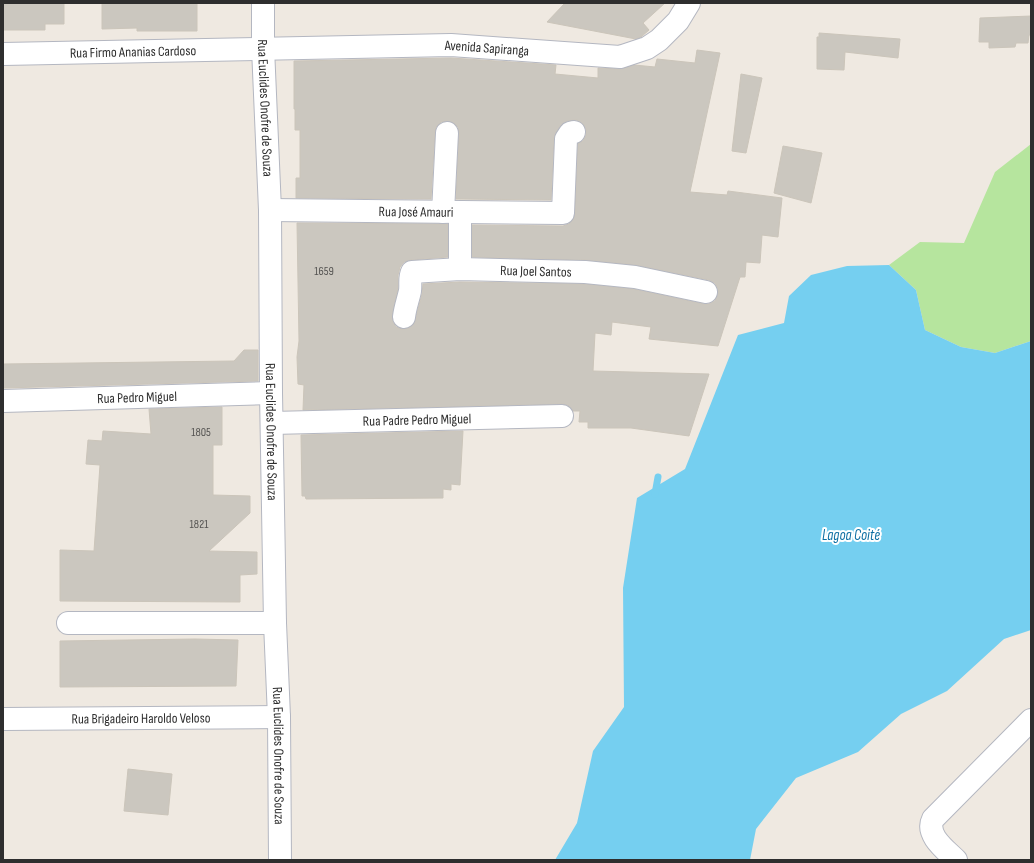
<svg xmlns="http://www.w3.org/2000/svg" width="1034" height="863" font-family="'Sofia Sans Condensed',sans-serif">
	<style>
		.green { fill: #b6e59e }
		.water { fill: #75cff0 }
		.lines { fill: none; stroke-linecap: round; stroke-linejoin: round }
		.stream { stroke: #75cff0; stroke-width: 7 }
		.building { fill: #cbc7bf; stroke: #cbc5ba }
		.minor-casing { stroke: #b4b7c1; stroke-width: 24 }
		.minor { stroke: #fff; stroke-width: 22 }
		.labels { text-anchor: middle; stroke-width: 4; stroke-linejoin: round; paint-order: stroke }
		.number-label { font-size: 12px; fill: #555452 }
		.street-label { font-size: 14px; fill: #2e2e2e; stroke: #fff }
		.water-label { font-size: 15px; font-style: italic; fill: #0d6fa3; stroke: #fff }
	</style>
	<rect width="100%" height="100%" fill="#efe9e1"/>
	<polygon class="green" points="1031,144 1031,341 995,353 961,347 925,330 916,290 889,265 920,242 964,243 995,172"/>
	<polygon class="water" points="889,265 916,290 925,330 961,347 995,353 1031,341 1031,630 1004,639 947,691 901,714 858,752 796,778 756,829 750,860 555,860 577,823 593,751 624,707 623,588 637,498 685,469 738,335 784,323 789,296 811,275 847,266"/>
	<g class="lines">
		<polyline class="stream" points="655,494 658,477"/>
	</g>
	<g class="building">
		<polygon points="3,3 64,3 64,24 45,24 45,30 3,30"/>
		<polygon points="102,3 197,3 197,31 137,31 137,28 102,29"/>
		<polygon points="565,3 665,3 643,23 649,30 641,37 636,39 547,22"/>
		<polygon points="1031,16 1031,35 1029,35 1028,43 1016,43 1015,47 989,48 989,42 979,42 980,18"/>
		<polygon points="819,33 900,39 898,58 845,52 844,70 817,69 817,37 819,37"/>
		<polygon points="697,50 720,53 690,192 727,195 728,191 782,198 778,237 762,235 760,263 746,262 745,277 740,277 718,346 649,339 651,327 612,322 611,335 595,333 593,371 709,374 689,436 631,428 588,428 588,422 579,422 580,411 573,411 568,405 562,404 303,410 304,385 298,384 297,357 299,341 297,223 448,224 448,257 411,260 404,262 400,267 398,275 398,289 392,316 393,322 396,327 402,329 409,328 414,324 422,294 423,284 460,282 584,284 633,289 704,304 709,304 715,301 718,294 718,289 715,283 709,280 636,265 585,260 472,257 472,225 563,226 569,224 573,220 575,214 578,143 583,141 586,135 586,129 583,124 577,120 567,121 560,126 554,138 551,200 456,199 459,133 458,127 454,123 447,121 441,122 436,127 435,132 431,199 296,198 296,178 300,178 300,130 295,130 295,109 294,109 294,61 451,58 556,65 555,74 598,78 598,68 619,69 634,65 655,67 657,59 695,63"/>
		<polygon points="741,74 762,78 746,153 732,151"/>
		<polygon points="783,146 822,153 811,203 774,193"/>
		<polygon points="244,350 258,350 258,381 3,388 3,364 234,361"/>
		<polygon points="222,407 222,445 213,445 213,495 250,496 250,513 209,551 257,552 257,574 240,575 240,602 60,601 60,550 94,551 100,465 86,464 88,440 102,441 103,431 151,434 149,409"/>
		<polygon points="463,431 460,485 451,484 451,490 443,489 443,498 306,499 305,496 302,496 301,435"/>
		<polygon points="195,639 238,640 236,686 60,687 60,641"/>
		<polygon points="128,769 172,774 168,815 124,811"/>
	</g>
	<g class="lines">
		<g class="minor-casing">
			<g id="minor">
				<path id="s1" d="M263 3V48L270 210 271 393 275 623 279 717 280 860"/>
				<path id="s2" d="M3 54 451 45 620 57 647 48 659 40 678 21 689 3"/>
				<path id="s3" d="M270 210 563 213 566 139 570 133 574 132"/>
				<polyline points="443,212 447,133"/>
				<polyline points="460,269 460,212"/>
				<path id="s4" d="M404 317C405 308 408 300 410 291 411 284 409 278 412 272L460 269 585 272 635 277 706 292"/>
				<path id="s5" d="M3 401 271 393"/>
				<path id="s6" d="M272 423 562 416"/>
				<polyline points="68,623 275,623"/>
				<path id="s7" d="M3 719 279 717"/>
				<path d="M956 860C946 850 925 835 933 819L1031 720"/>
			</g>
		</g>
		<use href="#minor" class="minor"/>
	</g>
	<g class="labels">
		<g class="number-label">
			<text x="324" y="275">1659</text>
			<text x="201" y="436">1805</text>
			<text x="199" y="528">1821</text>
		</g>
		<g class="street-label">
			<text dy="5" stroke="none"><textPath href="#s2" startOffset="484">Avenida Sapiranga</textPath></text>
			<text dy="5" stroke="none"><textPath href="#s2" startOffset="130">Rua Firmo Ananias Cardoso</textPath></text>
			<text dy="5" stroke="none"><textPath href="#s1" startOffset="105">Rua Euclides Onofre de Souza</textPath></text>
			<text dy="5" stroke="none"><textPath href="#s3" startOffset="146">Rua José Amauri</textPath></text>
			<text dy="5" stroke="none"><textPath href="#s4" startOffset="170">Rua Joel Santos</textPath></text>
			<text dy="5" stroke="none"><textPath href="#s5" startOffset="134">Rua Pedro Miguel</textPath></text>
			<text dy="5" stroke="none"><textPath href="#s6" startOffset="145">Rua Padre Pedro Miguel</textPath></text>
			<text dy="5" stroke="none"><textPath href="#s1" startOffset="429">Rua Euclides Onofre de Souza</textPath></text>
			<text dy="5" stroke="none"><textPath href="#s7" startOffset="138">Rua Brigadeiro Haroldo Veloso</textPath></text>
			<text dy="5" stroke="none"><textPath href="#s1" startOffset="753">Rua Euclides Onofre de Souza</textPath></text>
		</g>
		<g class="water-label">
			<text x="851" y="540">Lagoa Coité</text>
		</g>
	</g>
	<rect width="1034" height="863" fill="none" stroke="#2e2e2e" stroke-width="8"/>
</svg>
